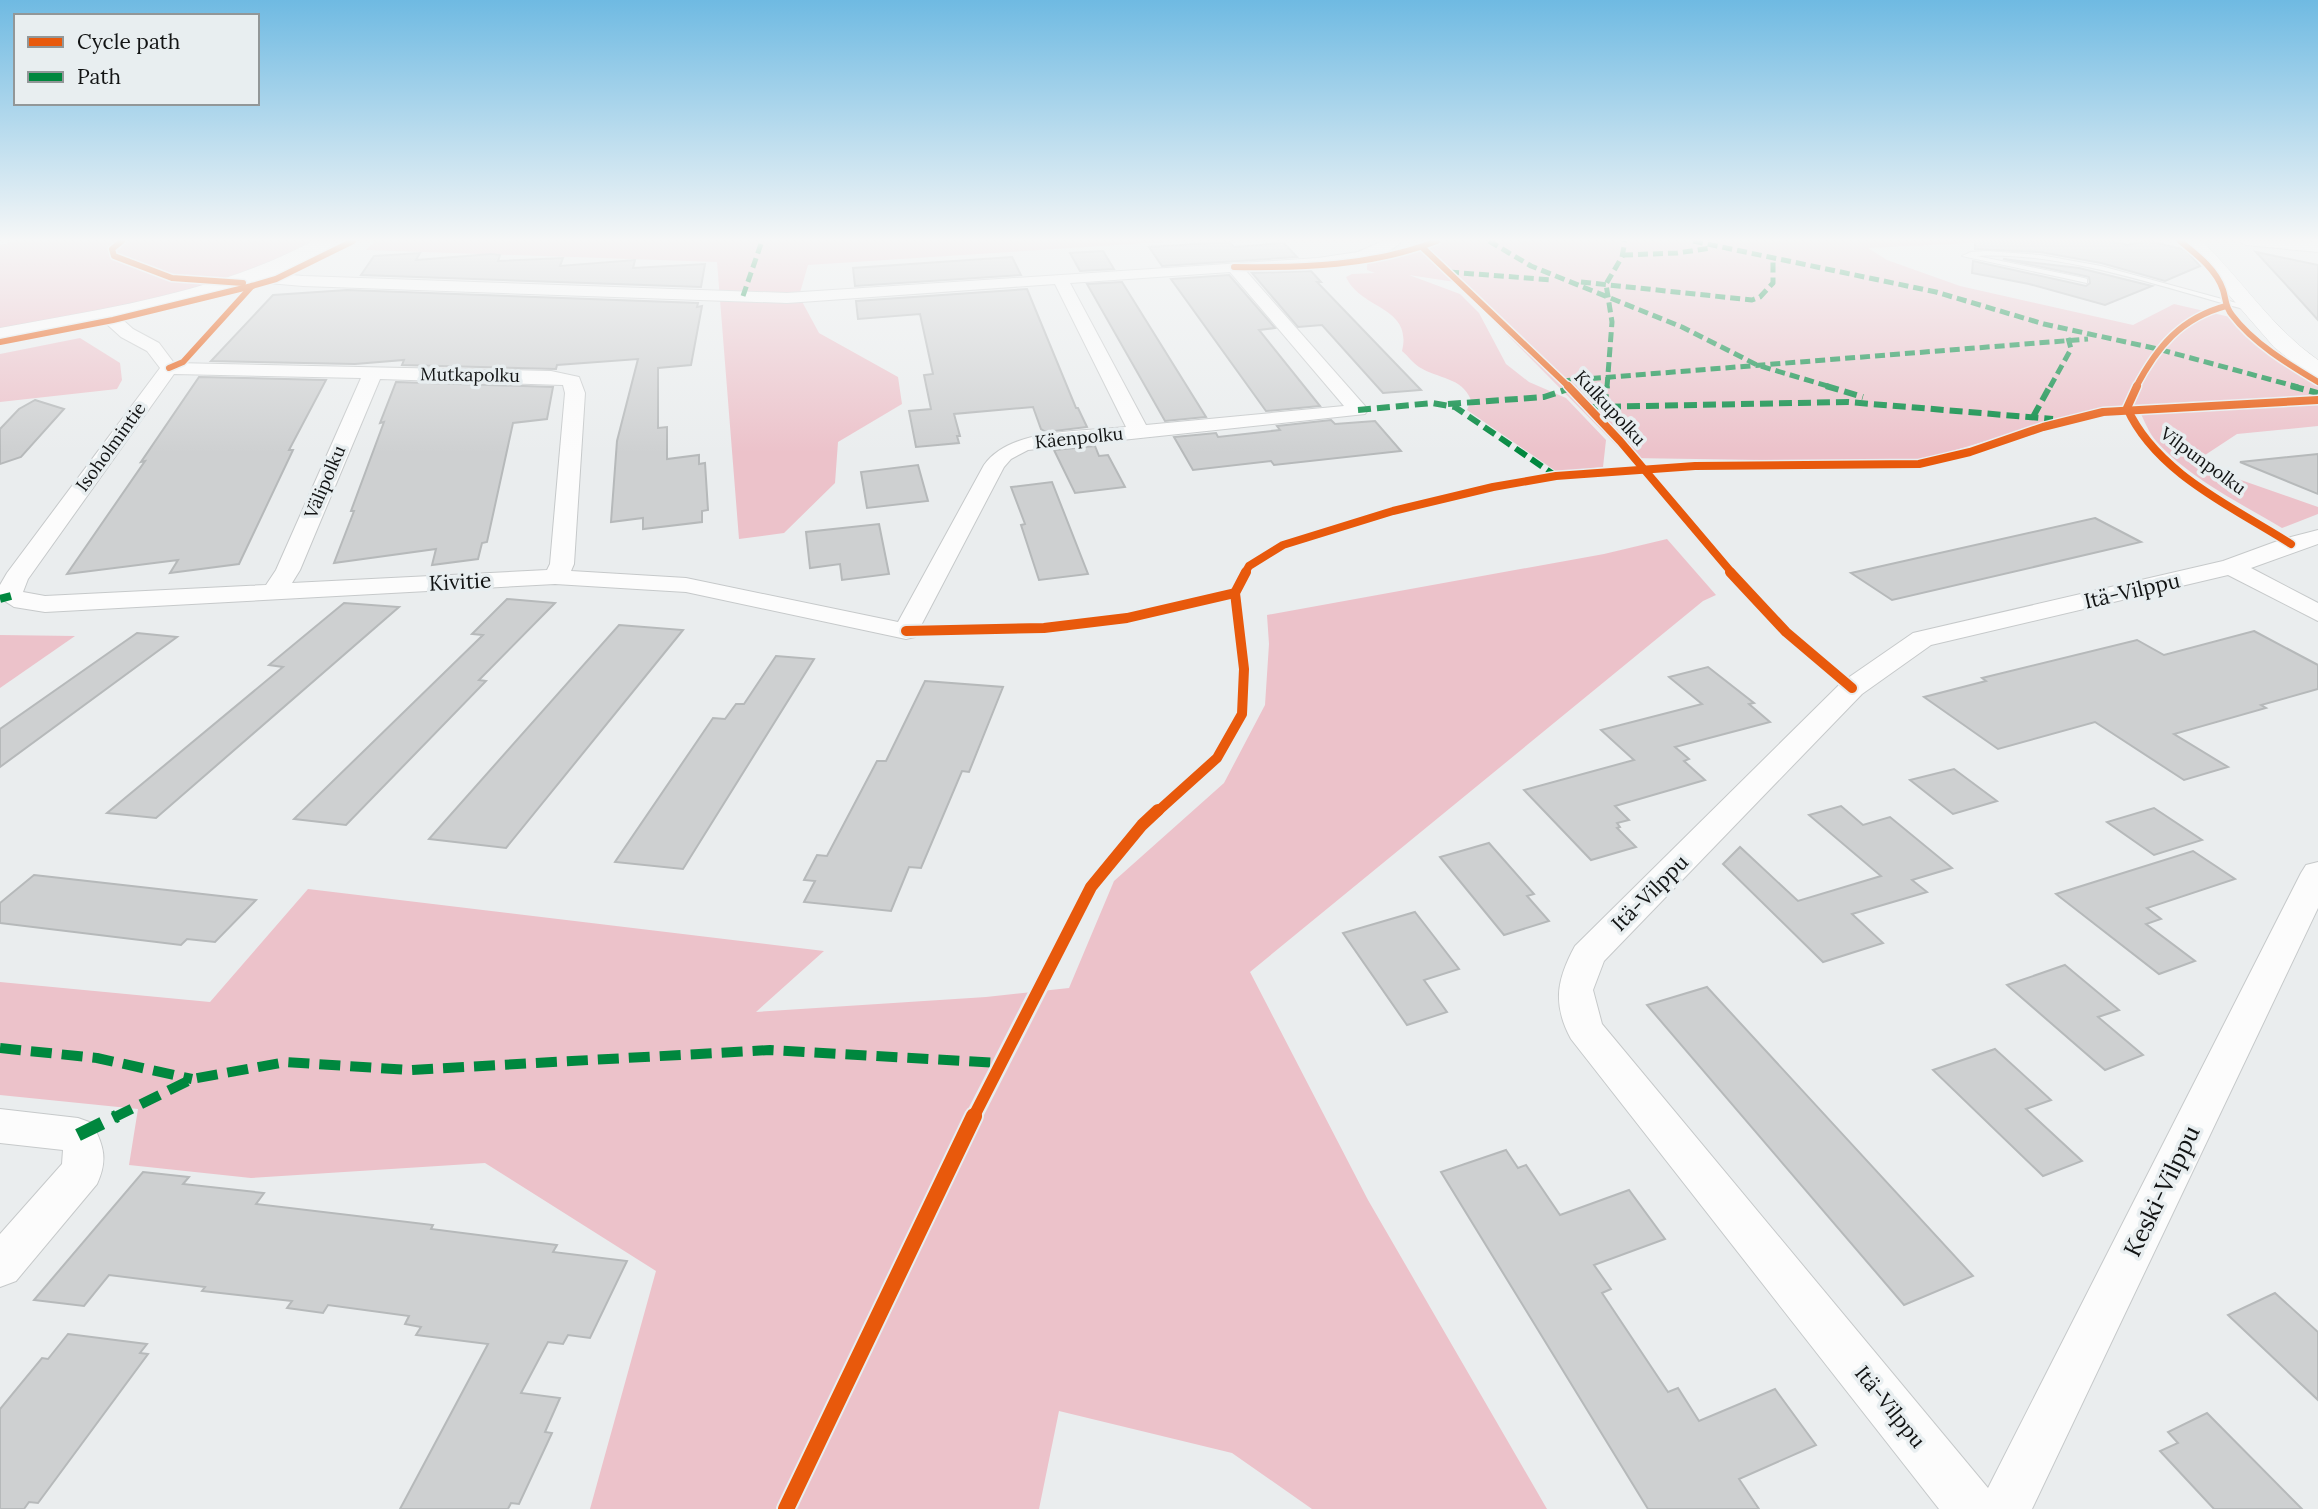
<svg xmlns="http://www.w3.org/2000/svg" width="2318" height="1509" font-family="Lora,serif">
	<style>
		.green { fill: #ecc2ca }
		.building { fill: #ced0d1; stroke: #b6b9ba; stroke-width: 2 }
		.lines { fill: none; stroke-linecap: round; stroke-linejoin: round }
		.service-casing { stroke: #c6c9ca; stroke-width: 2 }
		.minor-casing { stroke: #c6c9ca; stroke-width: 2 }
		.tertiary-casing { stroke: #c6c9ca; stroke-width: 1 }
		.service { fill: #fcfcfc; fill-rule: evenodd }
		.minor { fill: #fcfcfc; fill-rule: evenodd }
		.tertiary { fill: #fcfcfc; fill-rule: evenodd }
		.quiet-far4 { stroke: #00873e; stroke-width: 5; stroke-dasharray: 10 5; stroke-linecap: butt }
		.quiet-far3 { stroke: #00873e; stroke-width: 6; stroke-dasharray: 13 6; stroke-linecap: butt }
		.quiet-far2 { stroke: #00873e; stroke-width: 8; stroke-dasharray: 17 8; stroke-linecap: butt }
		.quiet-far1 { stroke: #00873e; stroke-width: 10; stroke-dasharray: 21 10; stroke-linecap: butt }
		.quiet { stroke: #00873e; stroke-width: 13; stroke-dasharray: 27 13; stroke-linecap: butt }
		.cycleway-far4-casing { stroke: #e8eef0; stroke-width: 9 }
		.cycleway-far3-casing { stroke: #e8eef0; stroke-width: 11 }
		.cycleway-far2-casing { stroke: #e8eef0; stroke-width: 14 }
		.cycleway-far1-casing { stroke: #e8eef0; stroke-width: 17 }
		.cycleway-casing { stroke: #e8eef0; stroke-width: 20 }
		.cycleway-far4 { stroke: #e8590c; stroke-width: 6 }
		.cycleway-far3 { stroke: #e8590c; stroke-width: 8 }
		.cycleway-far2 { stroke: #e8590c; stroke-width: 10 }
		.cycleway-far1 { stroke: #e8590c; stroke-width: 12 }
		.cycleway { stroke: #e8590c; stroke-width: 16 }
		.labels { text-anchor: middle; stroke-width: 7; stroke-linejoin: round; paint-order: stroke }
		.far-street-label { font-size: 18px; fill: #121414; stroke: #e8eef0 }
		.street-label { font-size: 21px; fill: #121414; stroke: #e8eef0 }
		.near-street-label { font-size: 24px; fill: #121414; stroke: #e8eef0 }
	</style>
	<rect width="100%" height="100%" fill="#eaedee"/>
	<g class="green">
		<polygon points="16,241 311,241 258,270 207,288 86,315 0,328 0,245"/>
		<polygon points="375,241 1178,241 808,265 799,296 819,333 898,377 902,404 838,442 835,483 784,533 739,539 717,262 366,250"/>
		<path d="M1444 241H2011L1868 248 1887 260 1960 286 2133 325 2174 304 2230 317 2266 352 2318 384V397L2092 410 1935 456 1902 462 1629 458 1455 282 1409 275 1460 294 1479 313 1506 364 1529 382 1566 398 1606 440 1603 467 1557 472 1467 410 1471 400C1462 377 1438 379 1419 367 1413 363 1408 356 1402 351 1413 306 1361 310 1346 277L1352 274 1375 273 1367 270V261L1410 253Z"/>
		<polygon points="80,338 120,363 122,380 117,389 0,402 0,354"/>
		<path d="M2318 404V426L2237 434 2199 459 2238 479 2318 507V514L2282 528C2240 503 2189 478 2156 441 2149 433 2145 422 2140 412Z"/>
		<polygon points="1667,539 1716,595 1703,601 1250,972 1368,1200 1547,1509 1312,1509 1232,1453 1059,1411 1039,1509 590,1509 656,1271 485,1163 251,1178 129,1165 138,1109 0,1095 0,982 210,1002 308,889 824,951 756,1012 986,997 1069,988 1114,881 1224,783 1265,705 1269,644 1267,615 1604,554"/>
		<polygon points="0,635 75,636 0,688"/>
	</g>
	<g class="building">
		<polygon points="1975,241 2112,241 2127,245 2148,241 2186,250 2200,266 2165,281 2101,263 2040,252 1975,249"/>
		<polygon points="1230,242 1234,247 1284,243 1297,257 1162,266 1149,247"/>
		<polygon points="1103,251 1114,269 1080,271 1070,253"/>
		<polygon points="2256,252 2318,265 2318,320 2290,289"/>
		<polygon points="420,253 416,260 491,254 500,255 498,261 563,258 560,266 635,260 633,268 705,264 701,287 361,275 374,256"/>
		<polygon points="1012,257 1021,275 855,286 853,268"/>
		<polygon points="2003,259 2079,268 2152,286 2105,305 2029,284 1972,273 1973,261 2086,286 2090,283 2089,277 2085,276"/>
		<polygon points="1311,271 1321,282 1317,282 1421,390 1383,393 1322,325 1298,327 1252,273"/>
		<polygon points="1229,275 1275,328 1259,330 1320,406 1266,411 1171,279"/>
		<polygon points="1122,282 1206,417 1165,421 1087,284"/>
		<polygon points="1027,289 1076,408 1078,408 1087,427 1046,432 1041,429 1033,407 954,414 960,436 957,436 959,443 916,447 909,411 931,409 924,375 933,374 920,314 858,319 856,301"/>
		<polygon points="347,290 698,303 697,307 702,306 691,365 658,368 658,428 667,427 667,459 699,455 699,464 705,463 708,510 702,511 702,522 643,529 643,518 611,522 617,441 638,359 557,365 556,369 402,365 404,360 355,364 211,361 273,295"/>
		<polygon points="199,377 326,380 289,450 293,450 239,564 170,573 178,560 67,574 145,461 141,462"/>
		<polygon points="396,382 553,387 547,419 513,423 487,542 482,543 478,559 432,565 436,549 334,563 354,511 351,511 384,422 380,423"/>
		<polygon points="35,400 64,409 21,457 0,464 0,429 19,409"/>
		<polygon points="1331,420 1335,424 1375,421 1401,451 1274,465 1271,461 1193,470 1174,437 1216,433 1218,437 1280,430 1277,426"/>
		<polygon points="1095,446 1099,456 1108,455 1125,487 1075,493 1054,450"/>
		<polygon points="2318,454 2318,494 2240,462"/>
		<polygon points="918,465 928,501 867,508 861,472"/>
		<polygon points="1052,482 1088,574 1039,580 1021,525 1025,524 1011,487"/>
		<polygon points="2095,518 2141,542 1892,600 1851,573"/>
		<polygon points="879,524 889,574 842,580 840,564 810,568 806,532"/>
		<polygon points="507,599 555,603 479,680 486,681 346,825 294,819 483,635 472,634"/>
		<polygon points="344,603 399,607 156,818 107,813 283,667 269,665"/>
		<polygon points="619,625 683,630 506,848 429,839"/>
		<polygon points="2254,631 2318,665 2318,689 2261,705 2266,708 2174,734 2228,767 2184,780 2095,722 1998,749 1924,697 1986,681 1982,678 2137,640 2164,655"/>
		<polygon points="137,633 177,637 0,767 0,729"/>
		<polygon points="776,656 814,659 683,869 615,862 713,718 725,719 736,704 744,704"/>
		<polygon points="1708,667 1754,703 1749,704 1770,722 1675,747 1689,759 1684,761 1705,780 1615,806 1629,820 1617,823 1620,827 1617,828 1636,847 1591,860 1524,790 1634,760 1601,730 1702,704 1669,677"/>
		<polygon points="925,681 1003,687 969,772 962,771 921,868 909,867 891,911 804,902 815,881 804,880 817,855 827,856 877,761 886,761"/>
		<polygon points="1954,769 1997,801 1953,814 1910,780"/>
		<polygon points="1841,806 1863,825 1890,817 1952,868 1912,880 1927,892 1852,914 1883,943 1823,962 1723,864 1740,847 1798,901 1881,876 1809,815"/>
		<polygon points="2154,808 2202,840 2154,855 2107,822"/>
		<polygon points="1489,843 1534,894 1527,896 1549,921 1504,935 1440,857"/>
		<polygon points="2193,851 2235,879 2147,908 2161,919 2146,924 2195,961 2159,974 2056,894"/>
		<polygon points="34,875 256,900 215,942 187,939 181,945 0,923 0,903"/>
		<polygon points="1415,912 1459,969 1424,980 1447,1012 1407,1025 1343,933"/>
		<polygon points="2065,965 2119,1010 2098,1017 2143,1055 2105,1070 2007,985"/>
		<polygon points="1707,987 1973,1276 1904,1305 1647,1005"/>
		<polygon points="1995,1049 2051,1100 2026,1109 2082,1161 2043,1176 1933,1070"/>
		<polygon points="1506,1150 1518,1168 1526,1165 1560,1215 1629,1190 1665,1239 1594,1265 1611,1289 1602,1293 1668,1392 1678,1388 1699,1421 1775,1389 1816,1445 1739,1479 1759,1509 1648,1509 1441,1172"/>
		<polygon points="143,1172 189,1177 183,1184 264,1193 256,1204 433,1225 431,1229 557,1245 553,1252 627,1261 590,1338 568,1335 563,1344 548,1342 521,1393 560,1398 545,1432 552,1433 519,1504 511,1503 508,1509 400,1509 488,1344 416,1335 421,1327 405,1324 409,1316 328,1305 323,1313 287,1308 292,1301 202,1291 205,1287 109,1275 84,1306 34,1300"/>
		<polygon points="2275,1293 2318,1332 2318,1400 2228,1315"/>
		<polygon points="68,1334 147,1344 140,1353 148,1354 38,1503 29,1502 24,1509 0,1509 0,1409 42,1358 48,1359"/>
		<polygon points="2207,1413 2302,1509 2214,1509 2160,1451 2178,1443 2168,1432"/>
	</g>
	<g class="lines">
		<g class="service-casing">
			<path id="service" d="M1987 251 2040 255 2101 266 2255 308 2251 311C2167 289 2064 251 1977 256L2084 278 2087 279V283L1962 256 1971 252Z"/>
		</g>
		<g class="minor-casing">
			<g id="minor">
				<path d="M1383 241H1402C1371 273 1288 269 1246 271L1365 406 1368 410 1365 414 1028 450 1011 459 1004 467 915 637 906 639 686 592 555 584 45 612 14 607 0 598V585L7 573 160 368 147 351 121 337 100 318 98 314 100 310H112L133 329 159 343 174 363 551 371 579 377 585 393 574 564 571 571 686 578 898 622 984 465C1011 427 1083 432 1126 427L1055 284 787 303 303 286 257 282 249 277 257 272 303 276 787 293 1318 258 1358 252ZM1230 272 1344 406 1146 425 1070 283ZM174 374 361 378 276 570 266 585 45 596 23 592 28 579ZM380 379 563 385 565 393 550 564 547 570 292 583 300 570Z"/>
				<polygon points="2239,241 2318,242 2318,252 2246,245"/>
				<path d="M2318 530V544L2251 568 2318 603V621L2228 575 1931 645 1862 694 1604 961 1593 990 1602 1024 1988 1488 2301 873 2306 865 2318 862V908L2032 1509H1939L1571 1039C1552 1004 1557 979 1575 946L1842 682 1913 633 2223 561 2283 539Z"/>
				<path d="M0 1109 78 1118 92 1123C104 1146 108 1160 97 1184L16 1281 0 1287V1234L62 1164 63 1150 0 1143Z"/>
			</g>
		</g>
		<g class="tertiary-casing">
			<g id="tertiary">
				<path d="M313 241H337C329 250 315 255 305 261 213 311 101 322 0 342V328C108 308 215 293 313 241Z"/>
				<path d="M2182 241H2202C2242 280 2272 328 2318 360V378L2310 376 2274 347Z"/>
			</g>
		</g>
		<use href="#service" class="service"/>
		<use href="#minor" class="minor"/>
		<use href="#tertiary" class="tertiary"/>
		<g class="quiet-far4">
			<polyline points="1489,241 1531,266 1682,327 1757,365 1831,387"/>
			<polyline points="1693,241 1936,292 2044,324 2158,349 2298,387"/>
			<polyline points="1623,255 1677,253 1711,248"/>
			<polyline points="1449,272 1553,280"/>
			<polyline points="1581,282 1752,300 1760,297 1773,283 1773,259"/>
			<polyline points="743,296 762,241"/>
			<polyline points="1561,381 2088,339"/>
			<polyline points="1607,387 1612,322 1606,284 1622,257 1625,241"/>
			<polyline points="2050,387 2071,349 2067,334"/>
		</g>
		<g class="quiet-far3">
			<polyline points="1826,386 1863,397"/>
			<polyline points="2291,386 2318,393"/>
			<polyline points="1448,404 1544,397 1568,389"/>
			<polyline points="1589,407 1848,402 2053,419"/>
			<polyline points="1604,407 1607,386"/>
			<polyline points="1358,410 1432,403 1455,407 1556,476"/>
			<polyline points="2033,417 2050,386"/>
		</g>
		<polyline class="quiet-far2" points="0,599 11,596"/>
		<g class="quiet-far1">
			<polyline points="0,1048 97,1058 192,1079"/>
			<polyline points="113,1118 192,1079 286,1062 410,1070 770,1050 999,1063"/>
		</g>
		<polyline class="quiet" points="78,1135 117,1116"/>
		<g class="cycleway-far4-casing">
			<g id="cycleway-far4">
				<polyline points="122,241 112,249 114,256 172,278 243,283"/>
				<path d="M2180 241C2196 254 2216 269 2223 290 2226 299 2225 307 2232 315 2253 343 2288 364 2318 382"/>
				<polyline points="1423,248 1569,387"/>
				<path d="M1234 267C1302 268 1373 266 1437 241"/>
				<polyline points="0,342 113,320 252,286 276,279 353,241"/>
				<polyline points="169,368 183,362 252,286"/>
				<path d="M2136 387C2157 347 2181 318 2226 306"/>
			</g>
		</g>
		<g class="cycleway-far3-casing">
			<g id="cycleway-far3">
				<polyline points="1568,386 1620,441 1732,573"/>
				<path d="M2137 386 2127 408C2156 473 2233 507 2291 544"/>
				<polyline points="1245,573 1249,566 1283,545 1393,511 1493,487 1556,476 1695,466 1919,464 1970,452 2043,427 2103,412 2318,400"/>
			</g>
		</g>
		<g class="cycleway-far2-casing">
			<g id="cycleway-far2">
				<polyline points="1730,572 1786,632 1852,688"/>
				<polyline points="906,631 1044,628 1127,618 1235,593"/>
				<polyline points="1157,812 1217,758 1242,714 1244,669 1235,593 1246,572"/>
			</g>
		</g>
		<g class="cycleway-far1-casing">
			<polyline id="cycleway-far1" points="973,1118 1091,887 1142,825 1158,810"/>
		</g>
		<g class="cycleway-casing">
			<polyline id="cycleway" points="786,1509 974,1116"/>
		</g>
		<use href="#cycleway-far4" class="cycleway-far4"/>
		<use href="#cycleway-far3" class="cycleway-far3"/>
		<use href="#cycleway-far2" class="cycleway-far2"/>
		<use href="#cycleway-far1" class="cycleway-far1"/>
		<use href="#cycleway" class="cycleway"/>
	</g>
	<linearGradient id="sky" x2="0" y2="1"><stop stop-color="#6fbae2"/><stop offset="0.53" stop-color="#f6f7f7"/><stop offset="1" stop-color="#f6f7f7" stop-opacity="0"/></linearGradient>
	<rect width="2318" height="453" fill="url(#sky)"/>
	<g class="labels">
		<g class="far-street-label">
			<text transform="translate(470 375) rotate(1)" y="6">Mutkapolku</text>
			<text transform="translate(1610 408) rotate(47)" y="6">Kulkupolku</text>
			<text transform="translate(1079 438) rotate(-6)" y="6">Käenpolku</text>
			<text transform="translate(111 447) rotate(-54)" y="6">Isoholmintie</text>
			<text transform="translate(2203 461) rotate(36)" y="6">Vilpunpolku</text>
			<text transform="translate(325 482) rotate(-67)" y="6">Välipolku</text>
		</g>
		<g class="street-label">
			<text transform="translate(460 582) rotate(-3)" y="7">Kivitie</text>
			<text transform="translate(2132 591) rotate(-13)" y="7">Itä-Vilppu</text>
			<text transform="translate(1650 893) rotate(-45)" y="7">Itä-Vilppu</text>
			<text transform="translate(1890 1407) rotate(51)" y="7">Itä-Vilppu</text>
		</g>
		<g class="near-street-label">
			<text transform="translate(2162 1191) rotate(-64)" y="8">Keski-Vilppu</text>
		</g>
	</g>
	<rect x="14" y="14" width="245" height="91" fill="#e8eef0" stroke="#929798" stroke-width="2"/>
	<rect x="28" y="37" width="35" height="10" fill="#e8590c" stroke="#929798" stroke-width="2"/>
	<text x="77" y="49" font-size="21" fill="#121414">Cycle path</text>
	<rect x="28" y="72" width="35" height="10" fill="#00873e" stroke="#929798" stroke-width="2"/>
	<text x="77" y="84" font-size="21" fill="#121414">Path</text>
</svg>
